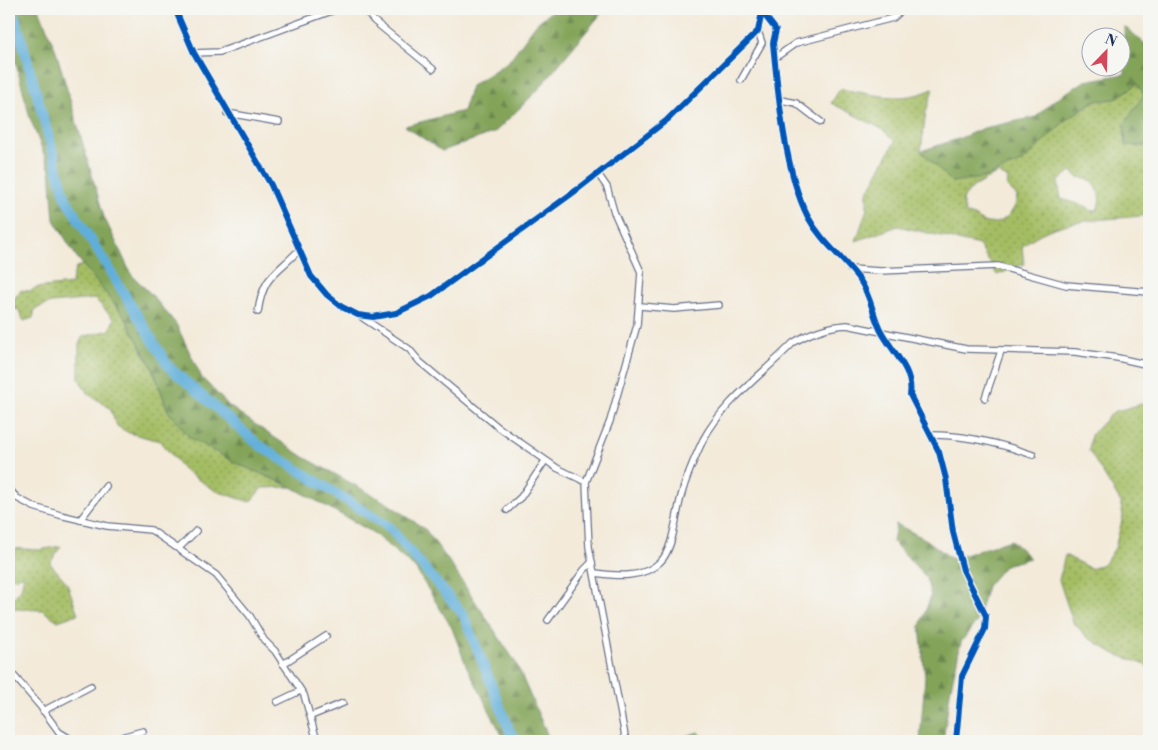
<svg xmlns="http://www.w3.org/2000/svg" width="1158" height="750" font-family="'Libre Bodoni',serif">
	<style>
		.grass { fill: url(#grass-dots); stroke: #607660; fill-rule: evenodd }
		.forest { fill: url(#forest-firs); stroke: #4f6a5c }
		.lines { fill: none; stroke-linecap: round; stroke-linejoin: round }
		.river { stroke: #60afda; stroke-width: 10 }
		.street-casing { stroke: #677089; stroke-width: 8 }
		.street { stroke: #fff; stroke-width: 5.5 }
		.cycleway-casing { stroke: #f6f6f2; stroke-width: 9 }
		.cycleway { stroke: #0057b8; stroke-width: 6 }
	</style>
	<defs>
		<pattern id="grass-dots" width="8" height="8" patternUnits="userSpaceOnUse" patternTransform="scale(1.25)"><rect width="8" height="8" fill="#a4bd63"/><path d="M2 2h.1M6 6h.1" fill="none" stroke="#859a55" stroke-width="1.8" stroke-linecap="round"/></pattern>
		<pattern id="forest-firs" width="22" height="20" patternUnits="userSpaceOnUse" patternTransform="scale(1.25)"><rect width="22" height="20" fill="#83a459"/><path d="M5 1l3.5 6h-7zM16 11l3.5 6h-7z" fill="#6a864d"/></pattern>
	</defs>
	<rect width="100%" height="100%" fill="#f6f6f2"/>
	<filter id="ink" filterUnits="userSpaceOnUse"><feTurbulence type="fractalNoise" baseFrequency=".02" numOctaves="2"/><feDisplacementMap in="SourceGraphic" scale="10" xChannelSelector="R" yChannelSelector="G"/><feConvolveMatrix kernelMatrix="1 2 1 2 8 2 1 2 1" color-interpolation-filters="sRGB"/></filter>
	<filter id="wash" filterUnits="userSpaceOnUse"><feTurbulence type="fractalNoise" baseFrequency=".0096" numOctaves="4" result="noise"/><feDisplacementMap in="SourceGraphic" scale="20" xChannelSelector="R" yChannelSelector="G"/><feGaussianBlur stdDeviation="1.12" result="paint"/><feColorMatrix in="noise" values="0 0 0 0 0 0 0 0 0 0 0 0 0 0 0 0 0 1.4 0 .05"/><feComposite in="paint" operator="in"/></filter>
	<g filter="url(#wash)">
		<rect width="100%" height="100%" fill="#f3ead9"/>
		<g class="grass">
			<path d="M1137 84 1145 94 1124 125 1126 145 1149 147V215C1108 221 1054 216 1022 247L1024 264 997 275 979 245 898 226 856 241 867 209V193L895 141 882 129 831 103 840 89C875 94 900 104 933 89L926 112 921 151 952 182 1023 161 1067 119 1094 101 1115 99ZM1071 171 1078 177 1093 181C1099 191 1102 199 1097 210L1092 211 1085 206 1061 199 1058 182ZM998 173 1008 179 1007 187 1017 196C1017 210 1003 226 987 223 978 221 975 214 966 214L962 200 973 187Z"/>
			<polygon points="83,265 124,316 153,369 168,411 238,464 292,487 262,488 250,502 216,491 185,471 160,441 129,433 117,426 110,408 88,394 79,379 79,345 82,337 110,330 114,319 95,299 51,303 35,309 33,318 24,321 18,309 10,310 9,305 21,290 31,291 35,288 71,284 76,267"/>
			<polygon points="1149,399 1146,420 1149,429 1149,670 1146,665 1115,654 1087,637 1073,622 1059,580 1065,555 1091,569 1105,563 1115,548 1123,516 1120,501 1089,451 1091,435 1113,412 1145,403"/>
			<polygon points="61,546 50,563 67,583 78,614 58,621 42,610 14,609 11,601 21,589 24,576 10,578 9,580 9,548 39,550"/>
		</g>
		<g class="forest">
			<polygon points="9,9 39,9 56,51 104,217 131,274 151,294 176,324 202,378 229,406 266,432 304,457 387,503 425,529 448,560 516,663 550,741 505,741 466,665 452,628 415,568 372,532 292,487 238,464 190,438 168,411 153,369 124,316 76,256 54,220 50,170 30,118 9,36"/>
			<polygon points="554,9 605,9 536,92 495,132 442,151 405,126 463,111 471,86 509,61 536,24"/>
			<polygon points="1124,26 1149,47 1149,147 1126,145 1124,125 1144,94 1137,84 1115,99 1094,101 1067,119 1023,161 983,178 952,182 921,151 958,139 984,128 1036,117 1053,101 1085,81 1125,74"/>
			<polygon points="896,524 927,540 952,559 1011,540 1030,558 1005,565 987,586 977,621 961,642 950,692 943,741 920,741 925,677 920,626 931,596 926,577 893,542"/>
			<polygon points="699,732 706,741 668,741"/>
		</g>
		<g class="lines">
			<g class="river">
				<polyline points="13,9 66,199 169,367 259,445 389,527 463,614 512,736 520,741"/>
				<polyline points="709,741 714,741"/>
			</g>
		</g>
	</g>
	<g filter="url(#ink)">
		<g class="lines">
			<g class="street-casing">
				<g id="street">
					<polyline points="175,9 194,53 271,185 311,276 327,295 342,307 358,315 373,317 396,313 431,296 578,189 667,120 758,31 762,12 768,9"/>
					<polyline points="364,9 374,21 433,69"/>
					<path d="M762 11 776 30 773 43C778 94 785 173 808 217 822 243 845 259 861 282 871 297 873 316 881 331 892 352 914 370 910 395L939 452 946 479 953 532 963 570 986 616 985 629 962 676 956 741"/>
					<polyline points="194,53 220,52 337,9"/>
					<polyline points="775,58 796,43 893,18 903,9"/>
					<polyline points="741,80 762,43 758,31"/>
					<polyline points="781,100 796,103 821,122"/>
					<polyline points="227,113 279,122"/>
					<polyline points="598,174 607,187 614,212 641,272 637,325 610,421 586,482 589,547 626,741"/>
					<polyline points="850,269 880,271 998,266 1066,285 1149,292"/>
					<polyline points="640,306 674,309 719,305"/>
					<path d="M258 312C263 276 275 275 298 251"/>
					<polyline points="360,316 409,349 420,362 498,427 557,468 586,482"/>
					<polyline points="985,398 1001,351"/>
					<path d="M931 435C966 435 999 443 1033 455"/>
					<polyline points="9,489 17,498 34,507 60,515 107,526 151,530 216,575 250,616 264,640 275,651 304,695 317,741"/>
					<polyline points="507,510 521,497 545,461"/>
					<polyline points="80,520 106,486"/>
					<polyline points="179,548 196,531"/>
					<path d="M595 573C616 576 643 579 660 562 674 549 676 512 682 493 687 475 695 457 703 440 724 401 762 375 793 343 808 333 829 326 847 325L966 349 1075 352 1118 358 1149 365"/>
					<polyline points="548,620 584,570 592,562"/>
					<polyline points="283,664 326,636"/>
					<polyline points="9,670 40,706 59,732 74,741"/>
					<polyline points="277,702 300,691"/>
					<polyline points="43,711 91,686"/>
					<polyline points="311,716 343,703"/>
					<polyline points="114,741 125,736 143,731"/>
				</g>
			</g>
			<use href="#street" class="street"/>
			<g class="cycleway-casing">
				<g id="cycleway">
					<polyline points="175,9 194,53 271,185 311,276 327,295 342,307 358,315 373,317 396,313 431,296 578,189 667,120 758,31 762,12 768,9"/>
					<path d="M763 9 762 12 776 30 773 43C778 94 785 173 808 217 822 243 845 259 861 282 871 297 873 316 881 331 892 352 914 370 910 395L939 452 946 479 953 532 963 570 986 616 985 629 962 676 956 741"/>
				</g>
			</g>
			<use href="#cycleway" class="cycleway"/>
		</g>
	</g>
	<rect width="1158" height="750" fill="none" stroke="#f6f6f2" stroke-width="30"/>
	<g transform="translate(1106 52) rotate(23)"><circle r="24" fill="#f6f6f2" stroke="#9ea6b7"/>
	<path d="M0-4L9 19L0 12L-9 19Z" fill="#d1495b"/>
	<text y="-8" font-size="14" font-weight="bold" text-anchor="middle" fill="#1b2f5e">N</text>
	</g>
</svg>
